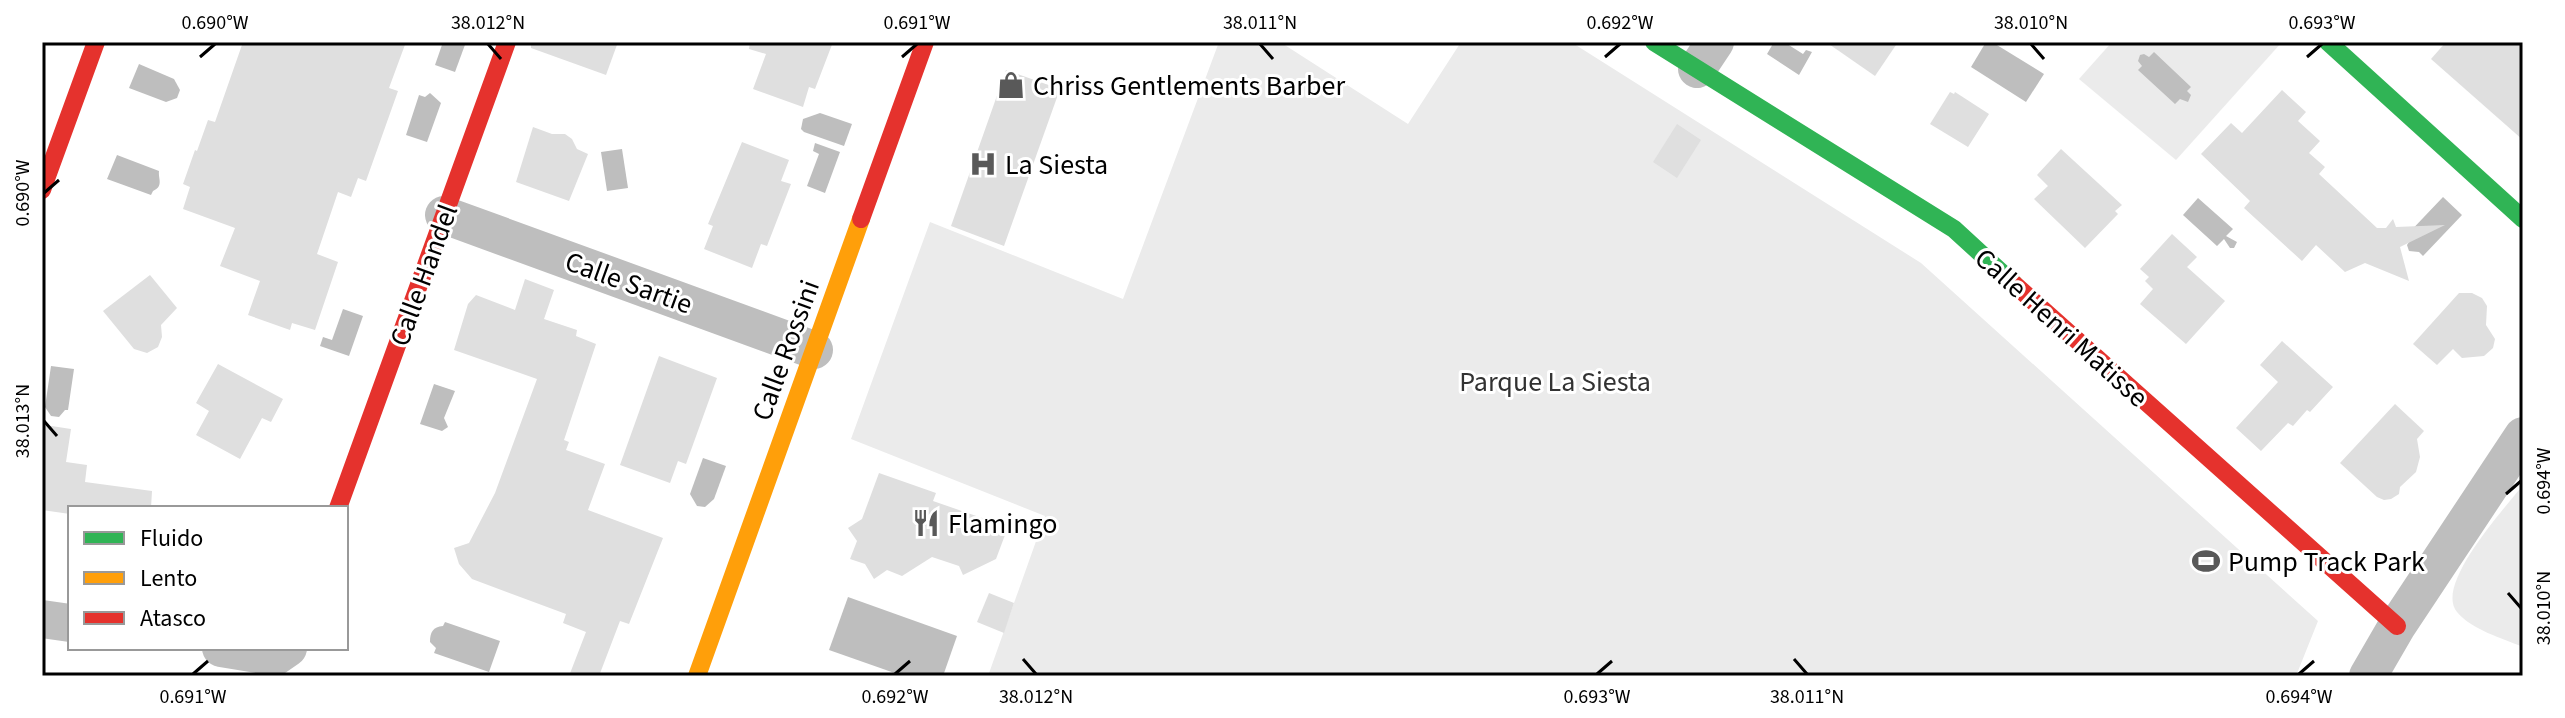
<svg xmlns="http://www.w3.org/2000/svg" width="2565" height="718" font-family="'Source Sans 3',sans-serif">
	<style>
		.green { fill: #ebebeb }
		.water { fill: #bebebe }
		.building { fill: #dfdfdf }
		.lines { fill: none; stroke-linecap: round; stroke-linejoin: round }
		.street { stroke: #bebebe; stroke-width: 38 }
		.fast { stroke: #30b455; stroke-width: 18 }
		.slow { stroke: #ff9f0a; stroke-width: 18 }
		.jam { stroke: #e5322d; stroke-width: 18 }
		.ticks { fill: none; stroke: #000; stroke-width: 3 }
		.labels { text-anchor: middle; stroke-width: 6; stroke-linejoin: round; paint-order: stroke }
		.poi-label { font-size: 28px; fill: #000; stroke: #fff; text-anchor: start }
		.street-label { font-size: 28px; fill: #000; stroke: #fff }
		.park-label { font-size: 28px; fill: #323232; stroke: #fff }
		.neatline { fill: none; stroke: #000; stroke-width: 3 }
		.ticks-label { font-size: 20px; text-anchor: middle; fill: #000 }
	</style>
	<rect width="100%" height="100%" fill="#fff"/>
	<g class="green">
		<polygon points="1219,42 1280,42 1408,124 1461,42 1571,42 1921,263 2318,621 2296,676 988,676 1045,516 851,439 930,222 1123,299"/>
		<polygon points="2112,42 2282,42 2176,160 2079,79"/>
		<path d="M2523 485V647C2502 638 2472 630 2457 612 2434 585 2505 508 2523 485Z"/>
	</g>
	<g class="water">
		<polygon points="443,42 466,42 455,72 435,65"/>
		<polygon points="1774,42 1784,42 1803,54 1806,50 1812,52 1799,75 1767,54"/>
		<polygon points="1986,42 1992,42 2044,74 2026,102 1971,67"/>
		<polygon points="2154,52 2191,87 2187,91 2191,95 2188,102 2180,99 2175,104 2138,70 2142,66 2138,61 2140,55 2144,54 2149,57"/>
		<polygon points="139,64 174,79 180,90 177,98 166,102 129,88"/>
		<polygon points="430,93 441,103 427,142 406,135 419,95 425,97"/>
		<polygon points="820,113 852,124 844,146 804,132 801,129 803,119"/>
		<polygon points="815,143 840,152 825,193 807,186 819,154 813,151"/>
		<polygon points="622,149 628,188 607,191 601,152"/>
		<path d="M117 155 159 171C158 179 164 186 153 191L151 195 107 179Z"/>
		<polygon points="2443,197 2462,215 2423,256 2419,252 2409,251 2407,245 2409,242 2404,238"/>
		<polygon points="2198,198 2233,229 2226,236 2237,242 2234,248 2230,248 2224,239 2217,246 2183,215"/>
		<polygon points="343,309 363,316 349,356 320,346 323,337 332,340"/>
		<polygon points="51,366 74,369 68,410 65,410 59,417 51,416 45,407"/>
		<polygon points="434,384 455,391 444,418 448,427 442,431 420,424"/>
		<polygon points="703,458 726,466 714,499 705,507 697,506 690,494"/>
		<polygon points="848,597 957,636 943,676 903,676 829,650"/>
		<path d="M445 622 500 641 489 672 434 653 436 648 430 642C430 632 433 627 443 626Z"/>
	</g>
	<g class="building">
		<polygon points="243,42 406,42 389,88 398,91 366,181 358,178 351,197 338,192 317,254 338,262 315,330 292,323 290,330 248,315 260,281 220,266 235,228 183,209 190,187 183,184 195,150 197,151 208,120 215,122"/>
		<polygon points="531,42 618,42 606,75 531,48"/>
		<polygon points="750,42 833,42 815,89 809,87 803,107 753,89 766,54 749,49"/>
		<polygon points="1826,42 1898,42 1875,76"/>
		<polygon points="2446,42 2523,42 2523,140 2431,59"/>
		<polygon points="1006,70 1060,89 1004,246 951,226"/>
		<polygon points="2282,90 2306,112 2298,121 2320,141 2309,153 2325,167 2319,174 2377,228 2386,228 2393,219 2396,227 2445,225 2400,247 2409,281 2365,263 2345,272 2316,245 2302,261 2244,208 2250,201 2201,154 2231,123 2242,133"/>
		<polygon points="1950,92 1954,94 1955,92 1989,114 1968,147 1930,124"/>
		<polygon points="1677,124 1701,140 1677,178 1653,162"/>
		<polygon points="533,127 552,134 565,134 572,139 577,149 588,154 569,201 516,182"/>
		<polygon points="742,142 789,160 781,181 791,184 767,246 761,244 752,268 704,249 713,226 708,224"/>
		<polygon points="2061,149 2122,205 2115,211 2118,214 2085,248 2034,199 2048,186 2037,175"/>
		<polygon points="2172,234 2197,257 2187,267 2225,301 2186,344 2140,304 2153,289 2145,281 2149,277 2140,269"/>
		<polygon points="150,275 177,308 161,325 162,337 158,347 147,353 134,349 103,311"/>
		<polygon points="525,279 554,290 544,319 577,330 576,336 596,344 564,440 569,442 566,450 605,464 588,510 663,538 629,624 620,621 599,676 569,676 586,632 563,623 566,614 472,579 459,564 454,548 469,543 495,493 537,379 454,350 468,304 476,295 515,310"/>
		<polygon points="2459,293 2472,293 2482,298 2487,306 2486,325 2495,339 2493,348 2484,356 2462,358 2453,349 2437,365 2413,344"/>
		<polygon points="2282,341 2333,387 2310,412 2307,410 2293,426 2288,423 2261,451 2236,428 2278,382 2260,365"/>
		<polygon points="659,356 717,378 686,464 678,461 670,483 620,465"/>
		<polygon points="218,364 283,399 271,422 262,418 240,459 196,435 209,411 196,403"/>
		<polygon points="2395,404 2424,431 2417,439 2420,457 2416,472 2400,487 2399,494 2391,499 2384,500 2377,497 2340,463"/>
		<polygon points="45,425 71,429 66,462 87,465 85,482 152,491 151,508 70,508 70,514 42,510 42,443"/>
		<polygon points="879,473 936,493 933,501 1008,527 996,559 963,575 959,566 932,557 902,576 887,570 874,579 865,564 850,559 857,541 848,528 862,519"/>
		<polygon points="989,593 1014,603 1004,633 977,622"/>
	</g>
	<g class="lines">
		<g class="street">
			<polyline points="1697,69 1715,42"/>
			<polyline points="444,215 814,350"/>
			<polyline points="42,619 70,623"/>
			<polyline points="221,648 275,657 288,648"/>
			<polyline points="2368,676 2397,626 2523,436"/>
		</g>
		<g class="fast">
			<polyline points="1654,42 1954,229 2014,284"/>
			<polyline points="2328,42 2523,219"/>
		</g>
		<polyline class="slow" points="697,676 861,219"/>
		<g class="jam">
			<polyline points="42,190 96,42"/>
			<polyline points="861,219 925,42"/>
			<polyline points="2014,284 2397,626"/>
			<polyline points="338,508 507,42"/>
		</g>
	</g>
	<path class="ticks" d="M488 44 501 59M1260 44 1273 59M2031 44 2044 59M200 57 215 44M902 57 917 44M1605 57 1620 44M2307 57 2322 44M44 193 59 180M44 421 57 436M2506 494 2521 481M2508 593 2521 608M1023 659 1036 674M1794 659 1807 674M193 674 208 661M895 674 910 661M1597 674 1612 661M2299 674 2314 661"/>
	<defs>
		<g id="shop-bare" transform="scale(2.16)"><path d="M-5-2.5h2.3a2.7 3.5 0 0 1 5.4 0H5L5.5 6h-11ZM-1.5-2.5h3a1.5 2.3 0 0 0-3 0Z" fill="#595959" stroke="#fff" stroke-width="2.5" paint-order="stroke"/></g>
		<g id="hospital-bare" transform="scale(2.16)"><path d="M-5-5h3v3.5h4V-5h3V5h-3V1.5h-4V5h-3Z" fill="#595959" stroke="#fff" stroke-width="2.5" paint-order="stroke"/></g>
		<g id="restaurant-bare" transform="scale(2.16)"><path d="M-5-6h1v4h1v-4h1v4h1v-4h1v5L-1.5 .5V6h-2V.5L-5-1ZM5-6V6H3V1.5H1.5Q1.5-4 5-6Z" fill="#595959" stroke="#fff" stroke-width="2.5" paint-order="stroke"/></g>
		<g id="stadium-bare" transform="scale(2.16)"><path d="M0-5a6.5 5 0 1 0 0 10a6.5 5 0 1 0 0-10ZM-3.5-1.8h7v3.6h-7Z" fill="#595959" stroke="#fff" stroke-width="2.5" paint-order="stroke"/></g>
	</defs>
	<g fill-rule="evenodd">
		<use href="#shop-bare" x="1011" y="85"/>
		<use href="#hospital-bare" x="983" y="164"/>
		<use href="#restaurant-bare" x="926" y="523"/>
		<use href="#stadium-bare" x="2206" y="561"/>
	</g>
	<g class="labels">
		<g class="poi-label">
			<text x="1033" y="95">Chriss Gentlements Barber</text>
			<text x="1005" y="174">La Siesta</text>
			<text x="948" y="533">Flamingo</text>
			<text x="2228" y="571">Pump Track Park</text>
		</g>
		<g class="street-label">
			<text transform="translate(423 275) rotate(-70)" y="10">Calle Handel</text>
			<text transform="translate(629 282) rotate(20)" y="10">Calle Sartie</text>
			<text transform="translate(2062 327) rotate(42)" y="10">Calle Henri Matisse</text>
			<text transform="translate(785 350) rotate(-70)" y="10">Calle Rossini</text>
		</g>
		<g class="park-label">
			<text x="1555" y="391">Parque La Siesta</text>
		</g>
	</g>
	<rect width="2565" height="718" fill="none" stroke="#ffffff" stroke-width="88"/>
	<rect x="68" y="506" width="280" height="144" fill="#ffffff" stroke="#999999" stroke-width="2"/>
	<rect x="84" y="532" width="40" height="12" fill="#30b455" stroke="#999999" stroke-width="2"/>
	<text x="140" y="546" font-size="24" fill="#000000">Fluido</text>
	<rect x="84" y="572" width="40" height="12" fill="#ff9f0a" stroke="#999999" stroke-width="2"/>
	<text x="140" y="586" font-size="24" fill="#000000">Lento</text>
	<rect x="84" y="612" width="40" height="12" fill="#e5322d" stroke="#999999" stroke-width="2"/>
	<text x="140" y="626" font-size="24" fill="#000000">Atasco</text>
	<rect x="44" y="44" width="2477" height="630" class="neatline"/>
	<g class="ticks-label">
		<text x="215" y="29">0.690°W</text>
		<text x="488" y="29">38.012°N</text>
		<text x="917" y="29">0.691°W</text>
		<text x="1260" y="29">38.011°N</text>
		<text x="1620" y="29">0.692°W</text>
		<text x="2031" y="29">38.010°N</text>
		<text x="2322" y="29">0.693°W</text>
		<text transform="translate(22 193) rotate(-90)" y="7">0.690°W</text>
		<text transform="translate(22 421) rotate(-90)" y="7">38.013°N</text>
		<text transform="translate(2543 481) rotate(-90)" y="7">0.694°W</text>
		<text transform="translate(2543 608) rotate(-90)" y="7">38.010°N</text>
		<text x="193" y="703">0.691°W</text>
		<text x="895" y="703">0.692°W</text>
		<text x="1036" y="703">38.012°N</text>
		<text x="1597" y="703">0.693°W</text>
		<text x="1807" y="703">38.011°N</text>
		<text x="2299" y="703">0.694°W</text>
	</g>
</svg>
